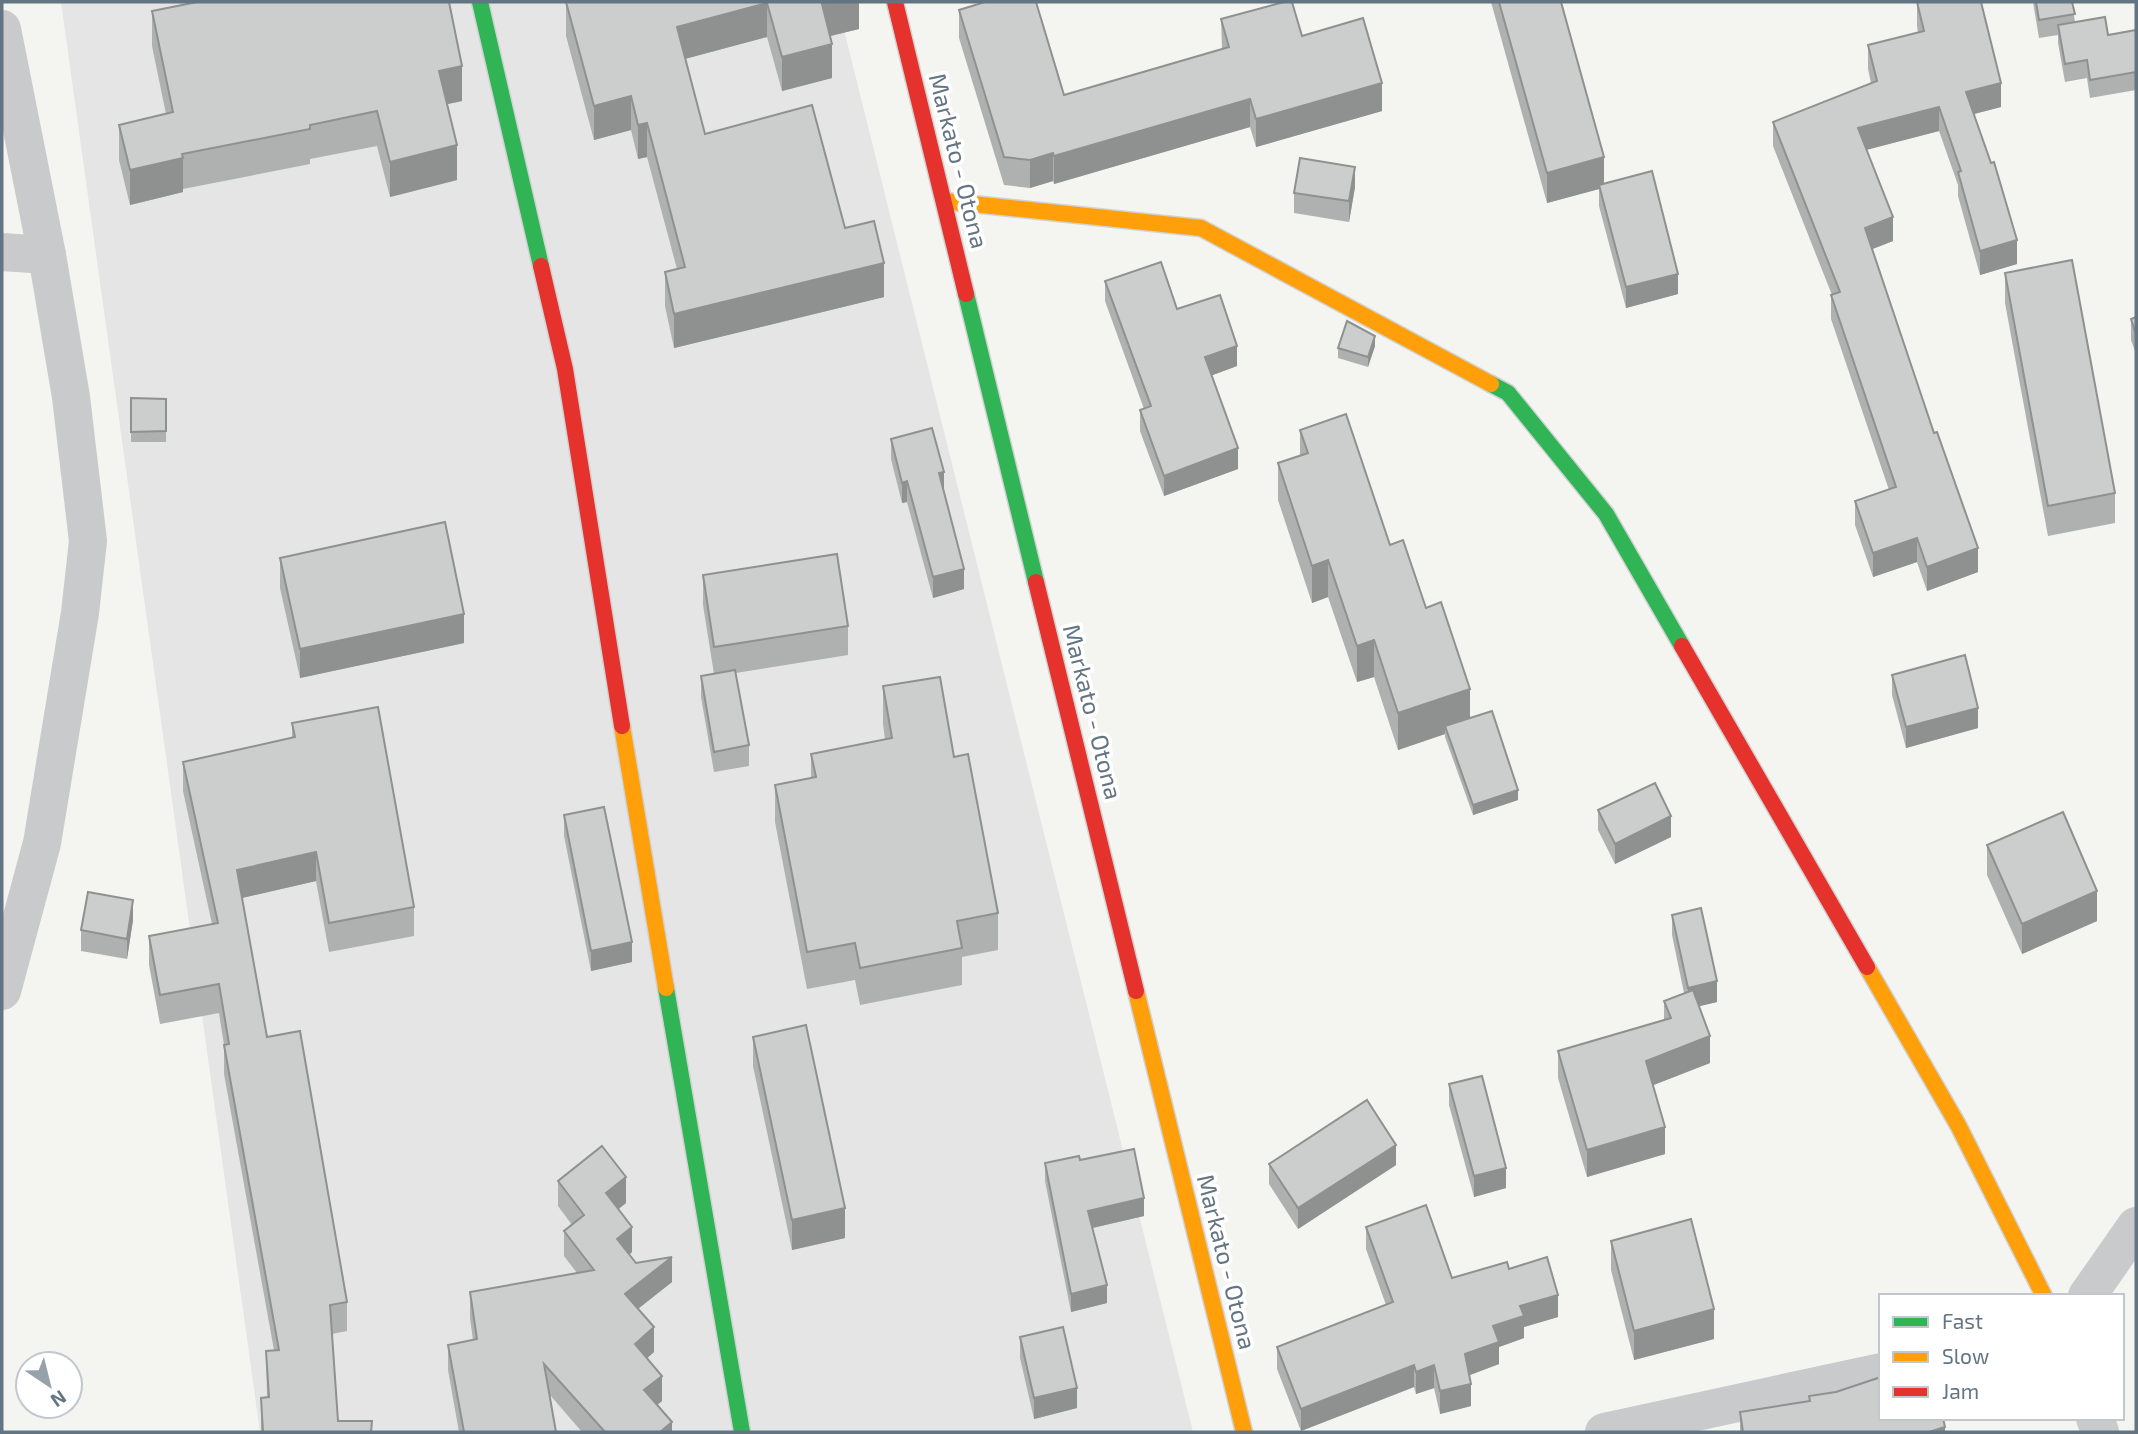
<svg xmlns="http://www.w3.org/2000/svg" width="2138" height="1434" font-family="'Exo 2',sans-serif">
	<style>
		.built { fill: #e4e5e4 }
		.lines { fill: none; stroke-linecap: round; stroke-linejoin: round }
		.fast-casing { stroke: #d1d2d2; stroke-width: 19 }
		.slow-casing { stroke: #d1d2d2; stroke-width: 19 }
		.jam-casing { stroke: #d1d2d2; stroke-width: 19 }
		.street { stroke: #c9cacb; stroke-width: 38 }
		.fast { stroke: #30b455; stroke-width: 16 }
		.slow { stroke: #ff9f0a; stroke-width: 16 }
		.jam { stroke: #e5322d; stroke-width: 16 }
		.wall { fill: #afb1b1 }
		.shaded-wall { fill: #8f9090 }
		.building { fill: #cccece; stroke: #8f9090; stroke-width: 2 }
		.labels { text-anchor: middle; stroke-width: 7; stroke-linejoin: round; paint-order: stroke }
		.street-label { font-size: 24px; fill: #637482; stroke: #fff }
	</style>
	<rect width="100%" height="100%" fill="#f4f4f1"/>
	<polygon class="built" points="61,2 837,2 1193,1432 260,1432"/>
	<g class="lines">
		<g class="fast-casing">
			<g id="fast">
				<polyline points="480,2 541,266"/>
				<polyline points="966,294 1036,582"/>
				<polyline points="1491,384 1508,393 1606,514 1682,646"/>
				<polyline points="666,988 742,1432"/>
			</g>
		</g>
		<g class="slow-casing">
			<g id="slow">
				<polyline points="944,201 1201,228 1491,384"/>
				<polyline points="622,726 666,988"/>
				<polyline points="1867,967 1958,1125 2044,1296"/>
				<polyline points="1136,991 1244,1432"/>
			</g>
		</g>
		<g class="jam-casing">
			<g id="jam">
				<polyline points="895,2 966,294"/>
				<polyline points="541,266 565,369 622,726"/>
				<polyline points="1036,582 1136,991"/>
				<polyline points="1682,646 1867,967"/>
			</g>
		</g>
		<g class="street">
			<polyline points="2,29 47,255 71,397 88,541 80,613 42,843 2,991"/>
			<polyline points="2,252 47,255"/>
			<polyline points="2087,1296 2136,1226"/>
			<polyline points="2095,1418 2100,1432"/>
			<polyline points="1604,1432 1881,1372"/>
		</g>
		<use href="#fast" class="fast"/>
		<use href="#slow" class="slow"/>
		<use href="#jam" class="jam"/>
	</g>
	<g class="wall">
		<polygon points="566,2 859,2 859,29 830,36 832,78 782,91 767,37 685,59 705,134 845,228 884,297 674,348 665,306 665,272 677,269 647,157 638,159 631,130 594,140 566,36"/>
		<polygon points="1491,2 1561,2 1604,184 1678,294 1626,308 1599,206 1599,189 1547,203"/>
		<polygon points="1917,2 2001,107 1974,114 2017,264 1980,275 1958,196 1958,185 1939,131 1866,150 1893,241 1872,249 1978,572 1927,591 1917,562 1873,577 1855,525 1855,501 1889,490 1831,319 1831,295 1832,295 1773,146 1773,122 1871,83 1868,69 1868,45 1918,33 1917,26"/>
		<polygon points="2033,2 2072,2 2075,22 2108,35 2136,30 2136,90 2090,98 2087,78 2065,82 2058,43 2058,35 2039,38"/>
		<polygon points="959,10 1064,95 1222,49 1221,19 1302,36 1382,111 1256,147 1250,127 1054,184 1053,181 1030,188 1004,185 959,38"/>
		<polygon points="152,11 462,101 447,104 457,180 390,197 377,146 310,159 310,164 183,189 183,192 130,205 119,160 119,125 166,114 152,46"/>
		<polygon points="1355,187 1349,222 1294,213 1294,193"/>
		<polygon points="2005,273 2115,493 2115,523 2048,536 2005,303"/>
		<polygon points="1105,281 1177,309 1237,366 1212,375 1238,469 1164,496 1140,431 1140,410 1144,409 1105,301"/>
		<polygon points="2136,317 2136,354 2131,340 2131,319"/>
		<polygon points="1375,346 1368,367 1338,358 1338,348"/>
		<polygon points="131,398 166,399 166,442 131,442"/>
		<polygon points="1300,430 1390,545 1426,608 1470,718 1518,800 1473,815 1445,737 1445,734 1398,750 1374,677 1357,682 1328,597 1312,603 1278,500 1278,463 1300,456"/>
		<polygon points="891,439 964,589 933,598 907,502 902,503 891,459"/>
		<polygon points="280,558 464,643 300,678 280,588"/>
		<polygon points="703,575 848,626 848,655 736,673 749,745 749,766 714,772 701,697 701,676 714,674 703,605"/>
		<polygon points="1892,675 1978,728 1906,748 1892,695"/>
		<polygon points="883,686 954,757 998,913 998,950 962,957 962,985 860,1005 855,980 807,989 775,822 775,785 811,778 811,754 885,739 883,724"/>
		<polygon points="292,723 414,907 414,936 329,952 316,881 242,898 267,1037 347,1302 347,1331 332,1334 338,1421 372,1432 261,1432 261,1398 267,1397 266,1351 274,1350 224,1074 224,1045 219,1013 160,1024 149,965 149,936 212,924 183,791 183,762 292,738"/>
		<polygon points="1598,810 1671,837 1615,864 1598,830"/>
		<polygon points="564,815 632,962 591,971 564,836"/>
		<polygon points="1987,845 2097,921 2022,954 1987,875"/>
		<polygon points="1672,915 1717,1002 1699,1006 1710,1063 1653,1085 1665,1154 1587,1177 1558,1078 1558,1051 1664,1020 1664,1001 1684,993 1672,935"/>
		<polygon points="133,920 127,959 81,951 81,930"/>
		<polygon points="753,1037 845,1238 792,1250 753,1066"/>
		<polygon points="1449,1084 1506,1188 1474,1197 1449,1105"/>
		<polygon points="1080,1160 1144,1216 1092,1228 1107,1303 1071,1312 1045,1181 1045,1163"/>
		<polygon points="1269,1164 1396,1165 1298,1229 1269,1184"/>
		<polygon points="558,1181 626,1203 618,1209 632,1252 629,1255 636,1263 672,1282 638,1309 654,1352 647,1358 662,1401 657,1405 672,1432 582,1432 550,1395 556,1432 459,1432 448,1370 448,1345 473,1340 470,1318 470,1292 577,1273 564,1256 564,1231 572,1225 558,1206"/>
		<polygon points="1366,1227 1452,1278 1509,1269 1558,1317 1524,1327 1524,1338 1499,1347 1499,1364 1469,1375 1471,1406 1440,1414 1434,1388 1416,1394 1414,1387 1301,1431 1277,1369 1277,1347 1386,1305 1366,1249"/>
		<polygon points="1611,1241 1714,1339 1634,1360 1611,1270"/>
		<polygon points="1020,1337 1077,1408 1034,1419 1020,1358"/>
		<polygon points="1809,1396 1945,1432 1740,1432 1740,1412 1809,1401"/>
	</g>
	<g class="shaded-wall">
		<polygon points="830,2 859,2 859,29 822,38 822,4"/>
		<polygon points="767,3 767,37 677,61 677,27"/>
		<polygon points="832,44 832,78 782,91 782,57"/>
		<polygon points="462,66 462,101 439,106 439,71"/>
		<polygon points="1382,83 1382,111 1256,147 1256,119"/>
		<polygon points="2001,83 2001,107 1966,116 1966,92"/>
		<polygon points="631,96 631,130 594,140 594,106"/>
		<polygon points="1250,99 1250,127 1054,184 1054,156"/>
		<polygon points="1939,107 1939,131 1858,152 1858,128"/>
		<polygon points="647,123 647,157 638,159 638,125"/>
		<polygon points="457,145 457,180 390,197 390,162"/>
		<polygon points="1053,153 1053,181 1030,188 1030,160"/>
		<polygon points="1604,157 1604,187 1599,185 1599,189 1547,203 1547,173"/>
		<polygon points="183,158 183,192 130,205 130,170"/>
		<polygon points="1355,167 1355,187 1349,222 1349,201"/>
		<polygon points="1893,217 1893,241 1865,252 1865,228"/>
		<polygon points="2017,240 2017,264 1980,275 1980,251"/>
		<polygon points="884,263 884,297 674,348 674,314"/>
		<polygon points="1678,274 1678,294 1626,308 1626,287"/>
		<polygon points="1375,336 1375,346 1368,367 1368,357"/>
		<polygon points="1237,346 1237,366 1205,378 1205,357"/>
		<polygon points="1238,448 1238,469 1164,496 1164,476"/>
		<polygon points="944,472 944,493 939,473"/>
		<polygon points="907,481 907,502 902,503 902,483"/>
		<polygon points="1917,538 1917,562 1873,577 1873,553"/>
		<polygon points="1978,548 1978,572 1927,591 1927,567"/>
		<polygon points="1328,560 1328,597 1312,603 1312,566"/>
		<polygon points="964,569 964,589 933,598 933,577"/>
		<polygon points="464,614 464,643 300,678 300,649"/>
		<polygon points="1374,640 1374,677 1357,682 1357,646"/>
		<polygon points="1470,689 1470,725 1445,726 1445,734 1398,750 1398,713"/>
		<polygon points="1978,708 1978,728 1906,748 1906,727"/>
		<polygon points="1518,790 1518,800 1473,815 1473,805"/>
		<polygon points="1671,816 1671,837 1615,864 1615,844"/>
		<polygon points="316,852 316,881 237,899 237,870"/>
		<polygon points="2097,891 2097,921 2022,954 2022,924"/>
		<polygon points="133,900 133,920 127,959 127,939"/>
		<polygon points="632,942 632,962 591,971 591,951"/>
		<polygon points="1717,981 1717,1002 1688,1009 1688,988"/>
		<polygon points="1710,1036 1710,1063 1646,1088 1646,1061"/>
		<polygon points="1665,1127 1665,1154 1587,1177 1587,1150"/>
		<polygon points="1396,1145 1396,1165 1298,1229 1298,1208"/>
		<polygon points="1506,1168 1506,1188 1474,1197 1474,1176"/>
		<polygon points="626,1177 626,1203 606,1219 606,1193"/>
		<polygon points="1144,1198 1144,1216 1088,1229 1088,1211"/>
		<polygon points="845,1208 845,1238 792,1250 792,1220"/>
		<polygon points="632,1227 632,1252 617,1265 617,1239"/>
		<polygon points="672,1257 672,1282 625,1319 625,1294"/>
		<polygon points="1107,1285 1107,1303 1071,1312 1071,1294"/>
		<polygon points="1558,1295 1558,1317 1524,1327 1524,1338 1499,1347 1499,1364 1465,1377 1465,1354 1493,1326 1520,1306"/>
		<polygon points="1714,1309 1714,1339 1634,1360 1634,1331"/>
		<polygon points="654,1327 654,1352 635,1369 635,1344"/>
		<polygon points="1414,1365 1414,1387 1301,1431 1301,1409"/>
		<polygon points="1434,1365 1434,1388 1416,1394 1416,1372"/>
		<polygon points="662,1376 662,1401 644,1416 644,1390"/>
		<polygon points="1471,1384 1471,1406 1440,1414 1440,1391"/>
		<polygon points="1077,1388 1077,1408 1034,1419 1034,1398"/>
		<polygon points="672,1422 672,1432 660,1432"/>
		<polygon points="1945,1427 1945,1432 1929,1432"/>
	</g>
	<g class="building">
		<polygon points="197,2 449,2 462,66 439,71 457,145 390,162 377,111 310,125 310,129 182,154 183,158 130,170 119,125 173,112 152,11"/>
		<polygon points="566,2 830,2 822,4 832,44 782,57 767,3 677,27 705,134 812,105 845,228 874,221 884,263 674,314 665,272 685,267 647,123 638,125 631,96 594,106"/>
		<polygon points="985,2 1036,2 1064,95 1229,47 1221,19 1284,2 1292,2 1302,36 1363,18 1382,83 1256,119 1250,99 1054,156 1053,153 1030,160 1004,157 959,10"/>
		<polygon points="1499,2 1561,2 1604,157 1547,173"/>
		<polygon points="1917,2 1981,2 2001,83 1966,92 1991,163 1994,162 2017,240 1980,251 1958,172 1961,171 1939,107 1858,128 1893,217 1865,228 1934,433 1937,432 1978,548 1927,567 1917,538 1873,553 1855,501 1896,487 1831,295 1840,292 1773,122 1877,81 1868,45 1924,31"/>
		<polygon points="2036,2 2072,2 2075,14 2039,20"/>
		<polygon points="2105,17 2108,35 2136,30 2136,72 2090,80 2087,60 2065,64 2058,25"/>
		<polygon points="1300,158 1355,167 1349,201 1294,193"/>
		<polygon points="1652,171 1678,274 1626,287 1599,185"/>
		<polygon points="2072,260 2115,493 2048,506 2005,273"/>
		<polygon points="1161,262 1177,309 1220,295 1237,346 1205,357 1238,448 1164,476 1140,410 1151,406 1105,281"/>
		<polygon points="2136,317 2136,334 2131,319"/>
		<polygon points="1347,321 1375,336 1368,357 1338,348"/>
		<polygon points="131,398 166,399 166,431 131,432"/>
		<polygon points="1346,414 1390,545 1403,540 1426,608 1441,602 1470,689 1398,713 1374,640 1357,646 1328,560 1312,566 1278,463 1308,453 1300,430"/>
		<polygon points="932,428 944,472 939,473 964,569 933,577 907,481 902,483 891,439"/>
		<polygon points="445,522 464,614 300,649 280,558"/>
		<polygon points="837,554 848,626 714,647 703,575"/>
		<polygon points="1965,655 1978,708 1906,727 1892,675"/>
		<polygon points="735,670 749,745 714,752 701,676"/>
		<polygon points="940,677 954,757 968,754 998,913 957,921 962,948 860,968 855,943 807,952 775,785 816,777 811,754 892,738 883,686"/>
		<polygon points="378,707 414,907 329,923 316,852 237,870 267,1037 300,1031 347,1302 330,1305 338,1421 372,1421 371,1432 263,1432 261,1398 269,1397 266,1351 279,1350 224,1045 229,1044 219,984 160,995 149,936 218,923 183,762 295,737 292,723"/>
		<polygon points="1492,711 1518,790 1473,805 1445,726"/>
		<polygon points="1655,783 1671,816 1615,844 1598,810"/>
		<polygon points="604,807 632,942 591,951 564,815"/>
		<polygon points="2063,812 2097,891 2022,924 1987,845"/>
		<polygon points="88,892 133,900 127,939 81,930"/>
		<polygon points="1701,908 1717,981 1688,988 1672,915"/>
		<polygon points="1693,990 1710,1036 1646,1061 1665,1127 1587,1150 1558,1051 1671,1018 1664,1001"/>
		<polygon points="806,1025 845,1208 792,1220 753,1037"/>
		<polygon points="1482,1076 1506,1168 1474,1176 1449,1084"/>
		<polygon points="1367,1100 1396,1145 1298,1208 1269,1164"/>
		<polygon points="602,1146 626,1177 606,1193 632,1227 617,1239 636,1263 672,1257 625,1294 654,1327 635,1344 662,1376 644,1390 672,1422 660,1432 605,1432 544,1364 556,1432 464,1432 448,1345 477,1339 470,1292 594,1270 564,1231 584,1215 558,1181"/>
		<polygon points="1134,1149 1144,1198 1088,1211 1107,1285 1071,1294 1045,1163 1079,1156 1080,1160"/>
		<polygon points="1426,1205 1452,1278 1507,1262 1509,1269 1547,1257 1558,1295 1520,1306 1524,1316 1493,1326 1499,1342 1465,1354 1471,1384 1440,1391 1434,1365 1416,1372 1414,1365 1301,1409 1277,1347 1393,1302 1366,1227"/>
		<polygon points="1691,1219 1714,1309 1634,1331 1611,1241"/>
		<polygon points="1063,1327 1077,1388 1034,1398 1020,1337"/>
		<polygon points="1881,1377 1881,1418 1943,1418 1945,1427 1929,1432 1743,1432 1740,1412 1810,1401 1809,1396 1836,1392"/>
	</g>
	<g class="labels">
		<g class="street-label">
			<text transform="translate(958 161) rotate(76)" y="8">Markato - Otona</text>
			<text transform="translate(1092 712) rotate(76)" y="8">Markato - Otona</text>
			<text transform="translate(1226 1262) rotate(76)" y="8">Markato - Otona</text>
		</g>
	</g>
	<rect width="2138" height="1434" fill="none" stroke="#637482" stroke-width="7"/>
	<rect x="1879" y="1294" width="245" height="126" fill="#ffffff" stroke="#c1c7cd" stroke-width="2"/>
	<rect x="1893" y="1317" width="35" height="10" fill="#30b455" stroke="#c1c7cd" stroke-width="2"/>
	<text x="1942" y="1329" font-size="21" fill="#637482">Fast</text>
	<rect x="1893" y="1352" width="35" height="10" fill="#ff9f0a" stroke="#c1c7cd" stroke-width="2"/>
	<text x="1942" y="1364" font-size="21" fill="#637482">Slow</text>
	<rect x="1893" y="1387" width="35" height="10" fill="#e5322d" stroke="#c1c7cd" stroke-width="2"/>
	<text x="1942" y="1399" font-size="21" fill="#637482">Jam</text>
	<g transform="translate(49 1385) rotate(145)"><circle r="33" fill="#ffffff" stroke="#c1c7cd" stroke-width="2"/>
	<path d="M0-5L12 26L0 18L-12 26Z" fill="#96a1a9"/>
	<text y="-10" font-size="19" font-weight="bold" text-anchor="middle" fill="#637482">N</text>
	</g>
</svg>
